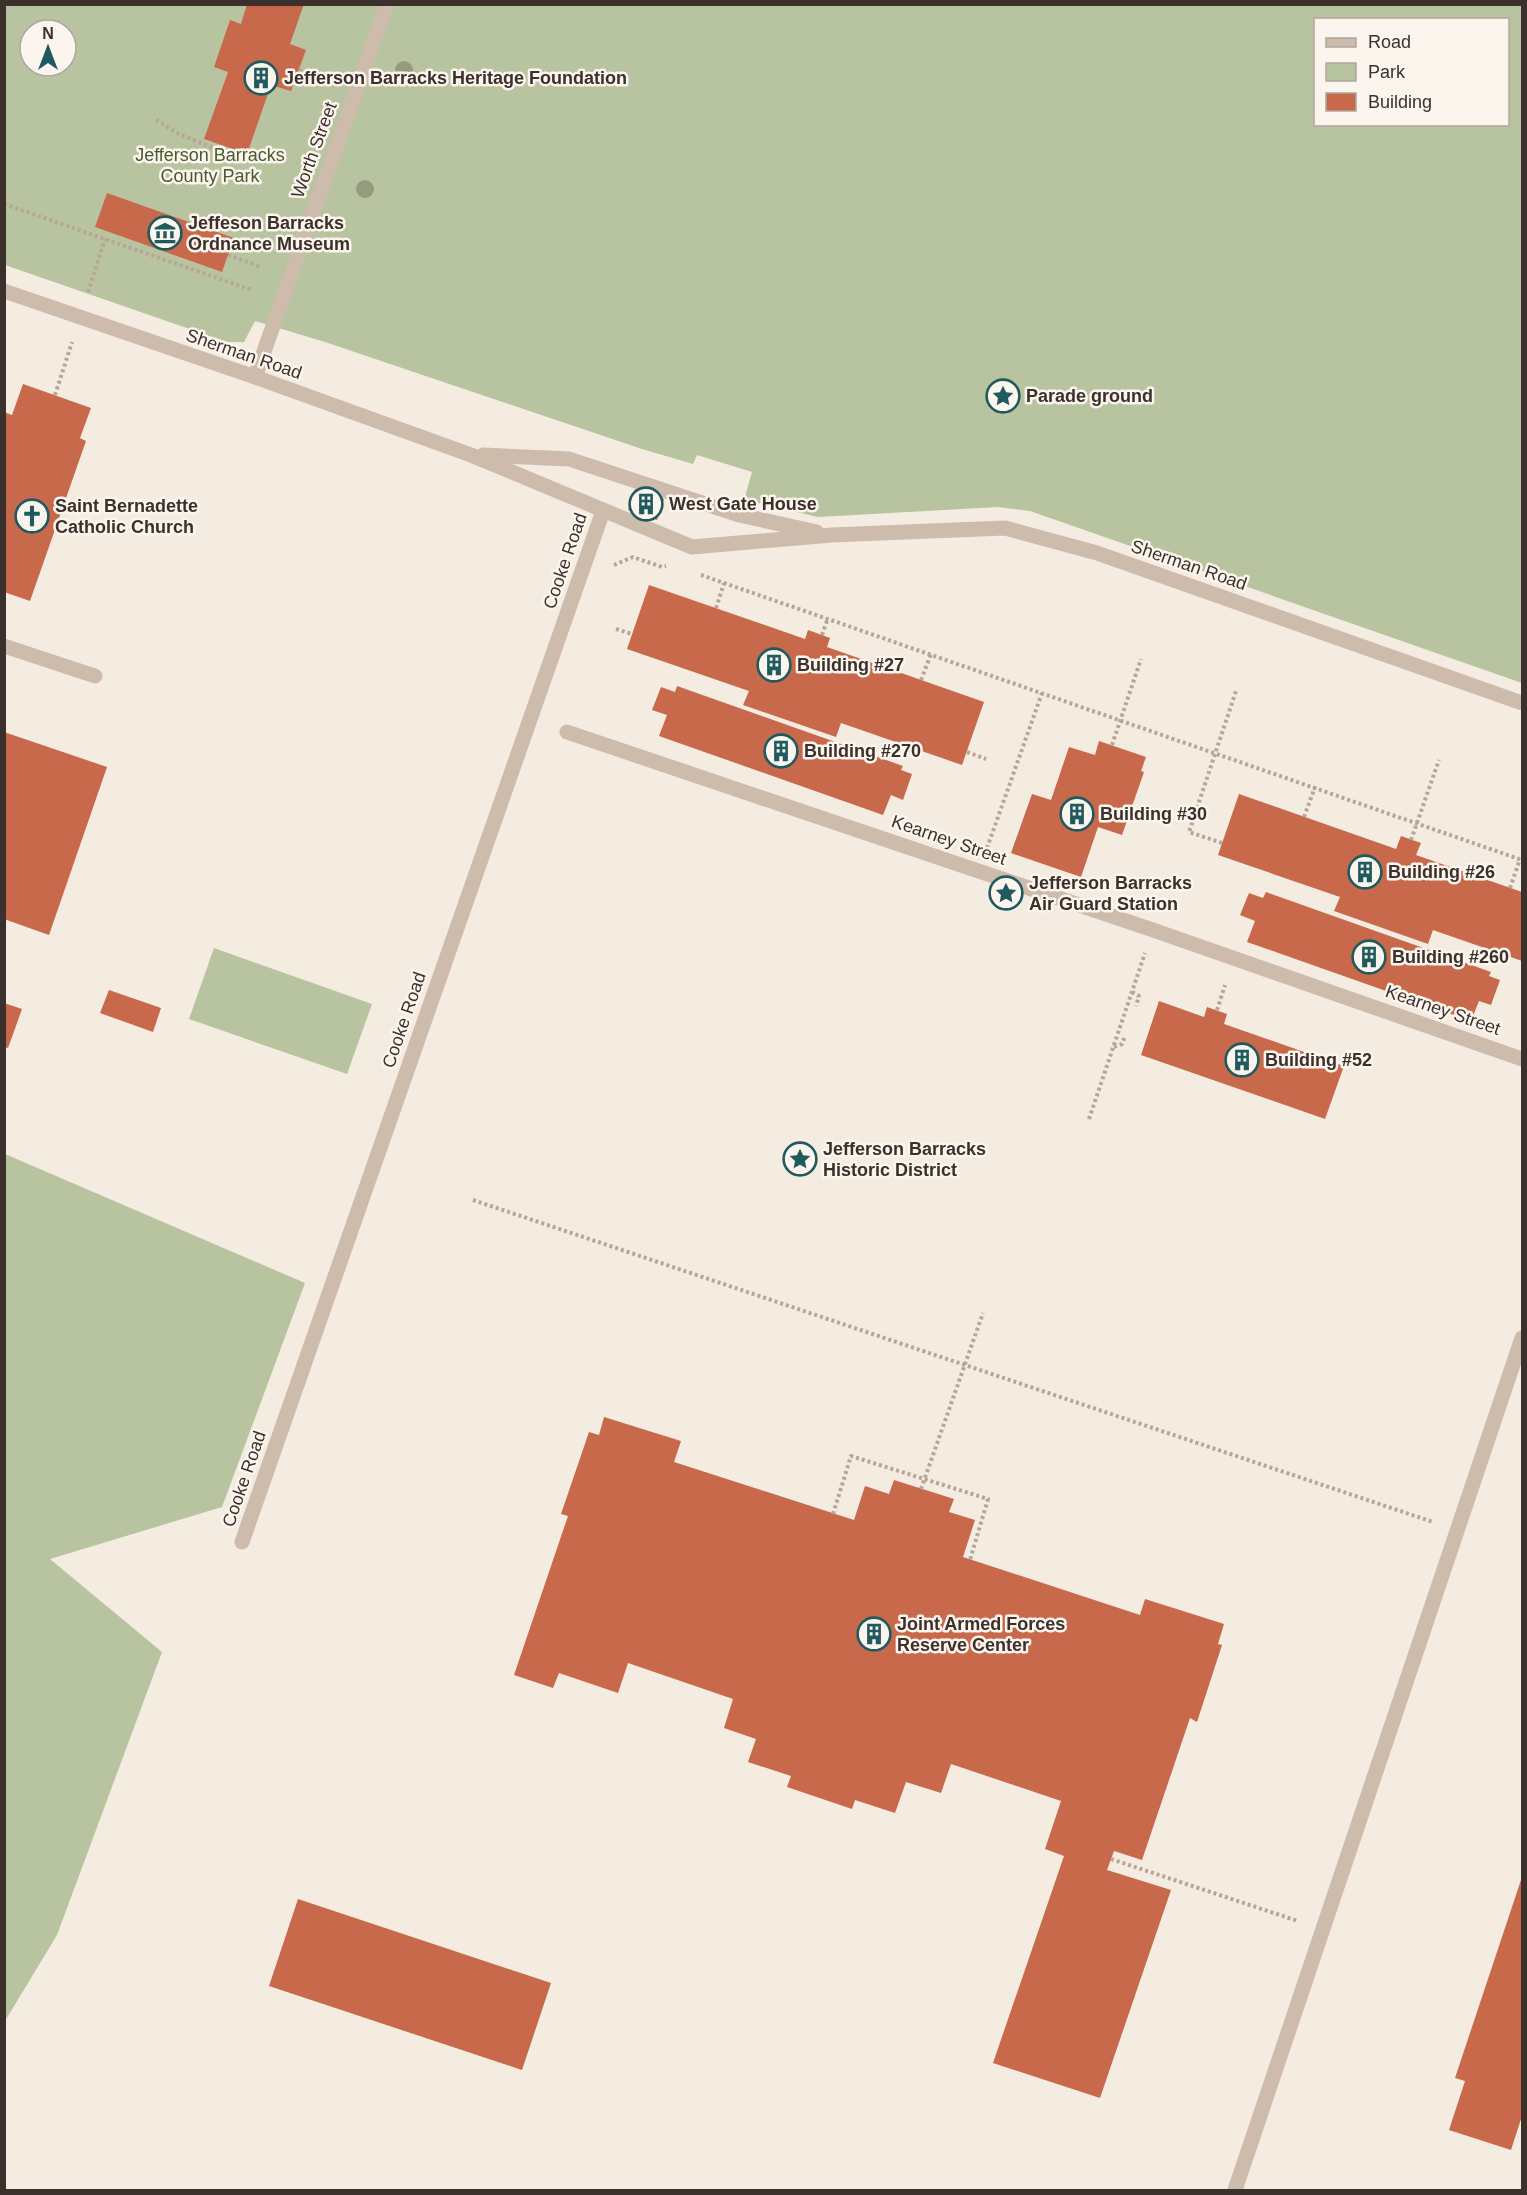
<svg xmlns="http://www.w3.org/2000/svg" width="1527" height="2195" font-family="Arial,sans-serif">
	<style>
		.green { fill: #b8c4a0; fill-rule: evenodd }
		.building { fill: #c8694b }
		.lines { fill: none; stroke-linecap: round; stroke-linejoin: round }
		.path { stroke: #b9a596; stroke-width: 4; stroke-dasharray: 3 3; stroke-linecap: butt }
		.lane { stroke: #cdbbac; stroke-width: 15 }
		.street { stroke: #cdbbac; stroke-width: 15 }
		.tree { fill: #969b7f }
		.labels { text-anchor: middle; stroke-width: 5; stroke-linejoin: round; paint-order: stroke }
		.poi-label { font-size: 18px; font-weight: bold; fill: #3b302b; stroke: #fbf5ee; text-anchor: start }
		.street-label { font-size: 18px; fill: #3b302b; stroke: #fbf5ee }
		.park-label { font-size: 18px; fill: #4a5a2e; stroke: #fbf5ee }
	</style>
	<rect width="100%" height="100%" fill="#f4ebe1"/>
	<g class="green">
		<path d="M5 5H1522V683L1030 511 998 507 818 517 744 500 752 472 697 455 693 464 642 449 325 342 255 321 244 342H227L5 265ZM1316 20H1508V124H1316ZM30 30H66V66H30Z"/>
		<polygon points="214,948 372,1004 347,1074 189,1019"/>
		<polygon points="5,1154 305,1283 222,1507 50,1559 162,1652 57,1935 5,2021"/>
	</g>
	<g class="building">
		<polygon points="247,4 304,4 290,44 306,50 291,91 271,85 247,154 204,139 228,72 214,67 230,20 241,24"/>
		<polygon points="107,193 234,238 222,272 95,227"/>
		<polygon points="23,384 91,408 80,438 86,441 30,601 4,592 4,412 12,415"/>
		<polygon points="635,489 664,499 657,520 628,510"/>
		<polygon points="649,585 805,639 808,630 822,635 830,638 827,647 984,702 962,765 841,723 836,737 743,705 749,691 627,649"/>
		<polygon points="677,686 903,766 901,770 912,774 903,800 891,795 883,815 659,736 667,715 652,710 661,687 675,692"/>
		<polygon points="4,732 107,767 49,935 4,919"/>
		<polygon points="1099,741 1146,757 1141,771 1144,772 1122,835 1098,827 1081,877 1011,853 1032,794 1051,800 1069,747 1095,755"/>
		<polygon points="1239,794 1396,849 1401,836 1421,843 1416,855 1522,892 1522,961 1433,930 1428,944 1334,911 1340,897 1218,855"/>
		<polygon points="1266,892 1491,972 1489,976 1500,980 1491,1005 1479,1001 1471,1021 1247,942 1255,921 1240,915 1249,893 1263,898"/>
		<polygon points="109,990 161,1008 153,1032 100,1013"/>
		<polygon points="1159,1001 1204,1017 1207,1007 1227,1014 1224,1024 1344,1066 1325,1119 1141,1055"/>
		<polygon points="4,1003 22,1009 8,1048 4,1047"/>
		<polygon points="604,1417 681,1441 674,1462 854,1520 865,1486 889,1494 894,1480 954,1499 949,1512 975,1520 963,1557 1140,1615 1145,1599 1224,1624 1218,1644 1222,1645 1197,1722 1190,1718 1142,1860 1114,1851 1107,1870 1171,1890 1100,2098 993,2063 1064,1856 1045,1849 1061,1801 951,1764 941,1793 906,1782 895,1813 855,1800 852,1809 787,1787 791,1776 748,1762 756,1739 724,1728 733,1699 628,1663 618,1693 559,1673 553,1688 514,1675 568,1516 561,1514 589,1432 599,1435"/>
		<polygon points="1522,1877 1522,2116 1511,2150 1449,2130 1465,2081 1455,2078"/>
		<polygon points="298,1899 551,1983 522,2070 269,1986"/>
	</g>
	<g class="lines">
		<g class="path">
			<polyline points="299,70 326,80"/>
			<polyline points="156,120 179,134 240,159"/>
			<polyline points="4,204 252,290"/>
			<polyline points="228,255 261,267"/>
			<polyline points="88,292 105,239"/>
			<polyline points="55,395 72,342"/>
			<polyline points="614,565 633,557 662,567 666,566"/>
			<polyline points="701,575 1522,860"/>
			<polyline points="716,608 724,583"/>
			<polyline points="616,629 632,634"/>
			<polyline points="822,635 828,618"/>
			<polyline points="921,680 931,654"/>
			<polyline points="1112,745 1141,659"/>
			<polyline points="967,752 986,759"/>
			<polyline points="1304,817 1315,787"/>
			<polyline points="1411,840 1439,760"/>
			<polyline points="1222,843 1189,832 1236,691"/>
			<polyline points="987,848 1042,693"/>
			<polyline points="1510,888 1520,859"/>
			<polyline points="1132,992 1139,996 1136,1006"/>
			<polyline points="1217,1010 1225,985"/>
			<polyline points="1114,1047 1122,1044 1125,1036"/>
			<polyline points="1089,1119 1145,953"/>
			<polyline points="473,1200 1433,1522"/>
			<polyline points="921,1489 983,1313"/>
			<polyline points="833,1514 851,1456 988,1499 970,1560"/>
			<polyline points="1111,1859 1298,1921"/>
		</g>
		<g class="lane">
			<polyline points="255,377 471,455 692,547 832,535 1005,528 1097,553 1522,703"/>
			<polyline points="483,455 569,459 739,515 817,532"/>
			<polyline points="4,646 95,676"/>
			<polyline points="567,732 1153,930 1522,1059"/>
			<polyline points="242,1542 603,511"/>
			<polyline points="1235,2190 1522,1338"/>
		</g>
		<polyline class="street" points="4,291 255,377 387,4"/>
	</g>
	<g class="tree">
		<circle cx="404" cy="70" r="9"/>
		<circle cx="365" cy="189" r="9"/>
	</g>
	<defs>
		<g id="building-ring" transform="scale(1.725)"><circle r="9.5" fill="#fbf5ee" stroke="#1f5a5e" stroke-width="1.5"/><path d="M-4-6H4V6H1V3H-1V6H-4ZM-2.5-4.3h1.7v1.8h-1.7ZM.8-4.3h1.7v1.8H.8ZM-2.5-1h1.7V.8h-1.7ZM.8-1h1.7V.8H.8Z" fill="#1f5a5e"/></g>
		<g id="museum-ring" transform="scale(1.725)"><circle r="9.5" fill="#fbf5ee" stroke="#1f5a5e" stroke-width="1.5"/><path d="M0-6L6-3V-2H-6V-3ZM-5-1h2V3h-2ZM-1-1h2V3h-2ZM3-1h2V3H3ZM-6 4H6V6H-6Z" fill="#1f5a5e"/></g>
		<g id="sight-ring" transform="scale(1.725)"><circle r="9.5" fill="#fbf5ee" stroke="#1f5a5e" stroke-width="1.5"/><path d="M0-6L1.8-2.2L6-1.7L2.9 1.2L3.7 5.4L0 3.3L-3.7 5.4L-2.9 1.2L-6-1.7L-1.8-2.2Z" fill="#1f5a5e"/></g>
		<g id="church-ring" transform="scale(1.725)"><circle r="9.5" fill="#fbf5ee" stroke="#1f5a5e" stroke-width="1.5"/><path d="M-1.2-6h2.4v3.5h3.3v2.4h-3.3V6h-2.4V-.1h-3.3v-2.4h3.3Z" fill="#1f5a5e"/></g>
	</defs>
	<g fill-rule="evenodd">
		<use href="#building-ring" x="261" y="78"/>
		<use href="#museum-ring" x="165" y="233"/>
		<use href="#sight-ring" x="1003" y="396"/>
		<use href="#building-ring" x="646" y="504"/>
		<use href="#church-ring" x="32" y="516"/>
		<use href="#building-ring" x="774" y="665"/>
		<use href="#building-ring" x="781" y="751"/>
		<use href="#building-ring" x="1077" y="814"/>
		<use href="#building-ring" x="1365" y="872"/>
		<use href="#sight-ring" x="1006" y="893"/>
		<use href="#building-ring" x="1369" y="957"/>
		<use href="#building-ring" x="1242" y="1060"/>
		<use href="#sight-ring" x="800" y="1159"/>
		<use href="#building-ring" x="874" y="1634"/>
	</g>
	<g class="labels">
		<g class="poi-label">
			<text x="284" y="84">Jefferson Barracks Heritage Foundation</text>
			<text x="188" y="229">Jeffeson Barracks<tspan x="188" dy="21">Ordnance Museum</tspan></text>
			<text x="1026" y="402">Parade ground</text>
			<text x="669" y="510">West Gate House</text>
			<text x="55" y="512">Saint Bernadette<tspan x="55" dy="21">Catholic Church</tspan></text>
			<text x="797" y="671">Building #27</text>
			<text x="804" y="757">Building #270</text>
			<text x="1100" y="820">Building #30</text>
			<text x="1388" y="878">Building #26</text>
			<text x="1029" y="889">Jefferson Barracks<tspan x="1029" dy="21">Air Guard Station</tspan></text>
			<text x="1392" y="963">Building #260</text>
			<text x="1265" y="1066">Building #52</text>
			<text x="823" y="1155">Jefferson Barracks<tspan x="823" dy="21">Historic District</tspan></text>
			<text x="897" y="1630">Joint Armed Forces<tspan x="897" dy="21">Reserve Center</tspan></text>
		</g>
		<g class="street-label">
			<text transform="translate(314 150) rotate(-70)" y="6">Worth Street</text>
			<text transform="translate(244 354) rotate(19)" y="6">Sherman Road</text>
			<text transform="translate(565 561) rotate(-71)" y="6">Cooke Road</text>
			<text transform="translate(1189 565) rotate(19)" y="6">Sherman Road</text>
			<text transform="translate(949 840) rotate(19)" y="6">Kearney Street</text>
			<text transform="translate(1443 1010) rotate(19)" y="6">Kearney Street</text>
			<text transform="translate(404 1020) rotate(-71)" y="6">Cooke Road</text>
			<text transform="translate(244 1479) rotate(-71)" y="6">Cooke Road</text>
		</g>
		<g class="park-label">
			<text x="210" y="161">Jefferson Barracks<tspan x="210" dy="21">County Park</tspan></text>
		</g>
	</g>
	<rect width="1527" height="2195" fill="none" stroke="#3b302b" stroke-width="12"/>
	<rect x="1314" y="18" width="195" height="108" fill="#fbf5ee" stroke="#aea6a0" stroke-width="1.5"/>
	<rect x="1326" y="38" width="30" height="9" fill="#cdbbac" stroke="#aea6a0" stroke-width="1.5"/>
	<text x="1368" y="48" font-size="18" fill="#3b302b">Road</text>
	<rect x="1326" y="63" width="30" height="18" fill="#b8c4a0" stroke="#aea6a0" stroke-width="1.5"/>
	<text x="1368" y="78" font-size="18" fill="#3b302b">Park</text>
	<rect x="1326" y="93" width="30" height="18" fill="#c8694b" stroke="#aea6a0" stroke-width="1.5"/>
	<text x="1368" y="108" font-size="18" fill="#3b302b">Building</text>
	<g transform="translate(48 48)"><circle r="28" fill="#fbf5ee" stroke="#aea6a0" stroke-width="1.5"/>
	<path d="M0-4.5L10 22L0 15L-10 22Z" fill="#1f5a5e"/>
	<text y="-9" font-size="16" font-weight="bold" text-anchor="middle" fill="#3b302b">N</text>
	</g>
</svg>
